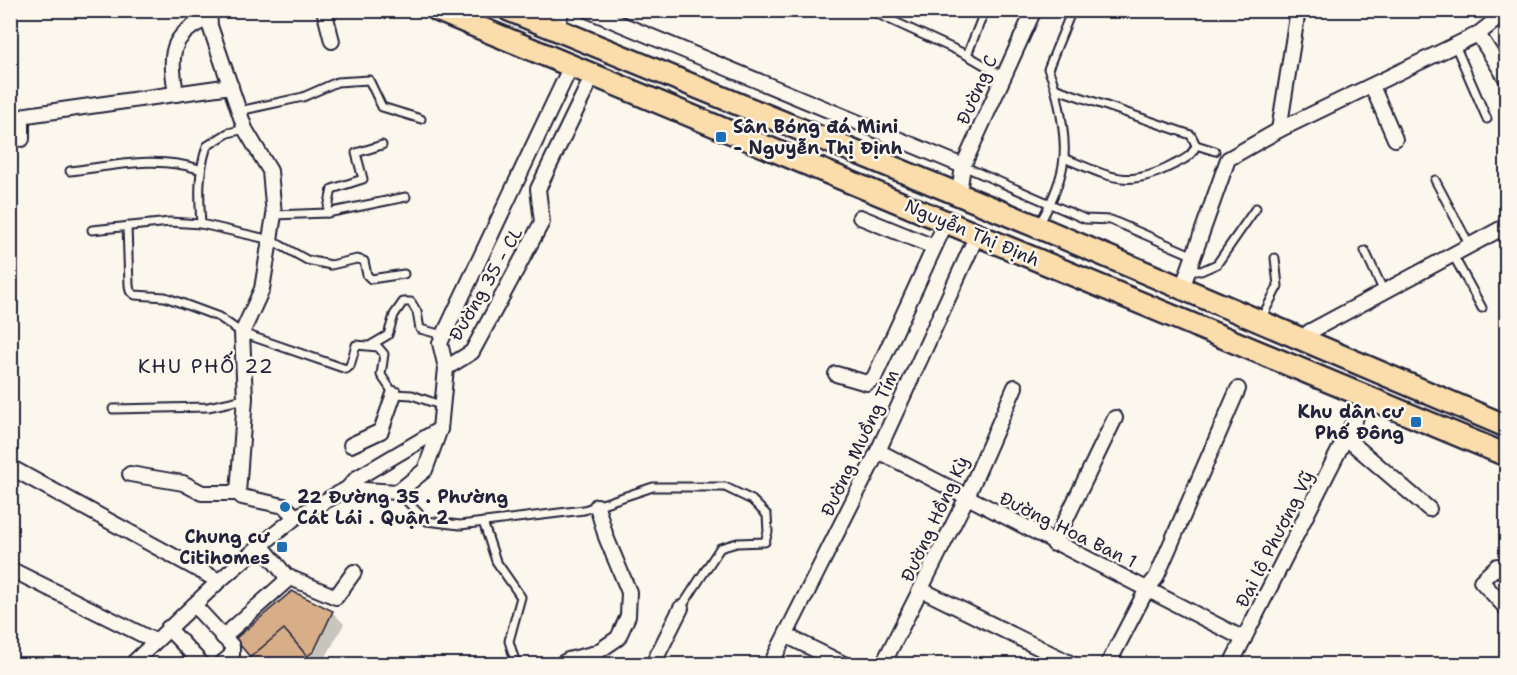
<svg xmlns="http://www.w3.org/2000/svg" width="1517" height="675" font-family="'Shantell Sans',sans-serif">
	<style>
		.shadow { fill: #0003 }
		.building { fill: #d8ae89; stroke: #22223b; stroke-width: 1.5 }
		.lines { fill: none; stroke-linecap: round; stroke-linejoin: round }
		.service-casing { stroke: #22223b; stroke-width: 11 }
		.minor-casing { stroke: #22223b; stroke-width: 18 }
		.primary-casing { stroke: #22223b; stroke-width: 26 }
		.service { stroke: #fbf7ec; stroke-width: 7 }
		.minor { stroke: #fbf7ec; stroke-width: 14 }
		.primary { stroke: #faddab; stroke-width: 21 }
		.poi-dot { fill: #1f6fb2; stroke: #fbf7ec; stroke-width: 2 }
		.labels { text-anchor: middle; stroke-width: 5; stroke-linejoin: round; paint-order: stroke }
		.street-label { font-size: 18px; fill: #22223b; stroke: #fbf7ec }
		.poi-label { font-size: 18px; font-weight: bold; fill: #22223b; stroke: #fbf7ec; text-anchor: start }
		.neighbourhood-label { font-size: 20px; letter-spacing: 1.5px; fill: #22223b; stroke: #fbf7ec }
	</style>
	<rect width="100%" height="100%" fill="#fbf7ec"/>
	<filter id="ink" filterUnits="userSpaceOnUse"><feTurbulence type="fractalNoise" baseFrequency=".0167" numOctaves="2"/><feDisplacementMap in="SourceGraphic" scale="12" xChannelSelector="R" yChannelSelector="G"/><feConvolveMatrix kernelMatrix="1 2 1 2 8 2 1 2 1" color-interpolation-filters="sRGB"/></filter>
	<g filter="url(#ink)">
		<polygon class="shadow" points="332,612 344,624 322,664 244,664"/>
		<g class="building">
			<polygon points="292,591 333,611 314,651 297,664 242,664 250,657 235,639"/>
			<polygon points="284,629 307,656 297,664 242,664"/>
		</g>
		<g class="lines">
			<g class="service-casing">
				<g id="service">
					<polyline points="869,10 967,55 1003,76"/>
					<polyline points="1455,45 1487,119"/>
					<polyline points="967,55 985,10"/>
					<path d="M1057 89 1191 135 1196 145C1192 157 1183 160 1173 165 1126 190 1109 176 1064 158"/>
					<polyline points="239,111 303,97 337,82 369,80 382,107 421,119"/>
					<polyline points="1196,145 1215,151"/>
					<polyline points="963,166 1085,219 1111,220 1194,256"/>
					<path d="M70 171C113 166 157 155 199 169"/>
					<polyline points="1435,180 1470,246"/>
					<polyline points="327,213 332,189 363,179 356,153 382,145"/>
					<polyline points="274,215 327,213 406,197"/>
					<path d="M1041 221C1051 203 1062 178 1064 158 1066 135 1058 90 1048 69L1072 10"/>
					<path d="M201 224C199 195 198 173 207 146L228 133 245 129"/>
					<polyline points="127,226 129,285 130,291 135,295 165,297 219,317 242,333 346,369 350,366 356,345 378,347 384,354 381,375 394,394 412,395 440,405"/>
					<polyline points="92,230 170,222 201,224 271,240 307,260 331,265 357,259 364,261 367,275 371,279 404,274"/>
					<polyline points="1365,251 1384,292"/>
					<polyline points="1453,255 1482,308"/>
					<polyline points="1188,270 1201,271 1217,264 1256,208"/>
					<polyline points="1264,313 1278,286 1275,258"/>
					<polyline points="371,345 388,335 394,315 403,302 411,302 417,312 420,329 443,335"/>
					<polyline points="113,409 208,407 245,399"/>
					<polyline points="398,492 426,521 460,525 584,510 653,487 725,487 752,500 767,515 768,532 765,542 737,543 720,548 681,608"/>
					<polyline points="483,522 496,561 521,597 509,641 516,664"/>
				</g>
			</g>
			<g class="minor-casing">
				<g id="minor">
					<polyline points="209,10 210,26 245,129 270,171 274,215 262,289 242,333 245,398 238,493 242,497 284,506 296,517"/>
					<polyline points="324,10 332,41"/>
					<polyline points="587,10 963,166"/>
					<polyline points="559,20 562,10"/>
					<polyline points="1478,34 1506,78"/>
					<polyline points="1372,86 1395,139"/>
					<path d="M176 94C170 55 168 35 209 18"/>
					<polyline points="1279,130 1298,10"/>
					<polyline points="22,139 22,118 27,115 231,86"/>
					<polyline points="960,186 963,166 1034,10"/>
					<polyline points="860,217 934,247"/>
					<polyline points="1185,280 1228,159 1279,130 1478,34 1506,12"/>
					<polyline points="1309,332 1506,226"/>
					<polyline points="446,368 472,352 542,222 538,189 593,75"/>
					<polyline points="836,374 867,383 874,378 946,222"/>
					<polyline points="1346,438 1429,509"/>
					<polyline points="351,445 381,431 394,394"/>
					<polyline points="878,451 1244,639"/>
					<polyline points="10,467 219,581"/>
					<polyline points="130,474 183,483 202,493 238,493"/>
					<polyline points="347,489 398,492 425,470 440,429 446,368 440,343 571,66"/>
					<polyline points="1054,544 1115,418"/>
					<polyline points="10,569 155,641"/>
					<polyline points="1506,574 1497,566 1481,581 1506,608"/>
					<polyline points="286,576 336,597 354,572"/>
					<polyline points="922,590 1072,664"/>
					<polyline points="194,605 232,646 232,655 221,664"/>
					<polyline points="168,628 202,664"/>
					<polyline points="787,636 844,664"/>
					<polyline points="223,637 286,581 286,576 261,545"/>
					<polyline points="132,664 219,581 261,545 296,517 347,489 357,478 440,429"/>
					<polyline points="561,664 568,660 596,653 618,638 628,616 629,592 606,537 597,506"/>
					<polyline points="653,664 681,608"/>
					<polyline points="771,664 878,451 977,235"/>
					<polyline points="883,664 966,499 1015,387"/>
					<polyline points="1108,664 1147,589 1156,578 1238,389"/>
					<polyline points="1231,664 1366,397"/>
				</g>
			</g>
			<g class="primary-casing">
				<g id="primary">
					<polyline points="437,10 1506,455"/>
					<polyline points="509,10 1038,227 1506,426"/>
				</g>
			</g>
			<use href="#service" class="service"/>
			<use href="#minor" class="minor"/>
			<use href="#primary" class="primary"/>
		</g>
	</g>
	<g class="poi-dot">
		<rect x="715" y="131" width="12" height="12" rx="3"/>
		<rect x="1410" y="416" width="12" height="12" rx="3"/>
		<circle cx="285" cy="507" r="6"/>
		<rect x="276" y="541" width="12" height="12" rx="3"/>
	</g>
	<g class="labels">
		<g class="street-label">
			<text transform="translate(977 90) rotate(-66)" y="6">Đường C</text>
			<text transform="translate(972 233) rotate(23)" y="6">Nguyễn Thị Định</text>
			<text transform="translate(486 284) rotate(-60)" y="6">Đường 35 - CL</text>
			<text transform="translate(860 443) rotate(-65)" y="6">Đường Muồng Tím</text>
			<text transform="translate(935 519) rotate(-65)" y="6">Đường Hồng Kỳ</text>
			<text transform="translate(1068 530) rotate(26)" y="6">Đường Hoa Ban 1</text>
			<text transform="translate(1275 539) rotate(-63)" y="6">Đại lộ Phượng Vỹ</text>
		</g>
		<g class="poi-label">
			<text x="733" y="133">Sân Bóng đá Mini<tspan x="733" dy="21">- Nguyễn Thị Định</tspan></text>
			<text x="1404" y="418" text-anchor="end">Khu dân cư<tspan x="1404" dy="21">Phố Đông</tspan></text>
			<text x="297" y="503">22 Đường 35 . Phường<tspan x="297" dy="21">Cát Lái . Quận 2</tspan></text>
			<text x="270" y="543" text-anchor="end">Chung cư<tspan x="270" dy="21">Citihomes</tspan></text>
		</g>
		<g class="neighbourhood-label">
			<text x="206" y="373">KHU PHỐ 22</text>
		</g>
	</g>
	<rect width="1517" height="675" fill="none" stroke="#fbf7ec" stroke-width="36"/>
	<rect x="18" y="18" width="1481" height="639" fill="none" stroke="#22223b" stroke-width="2" filter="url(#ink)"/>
</svg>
